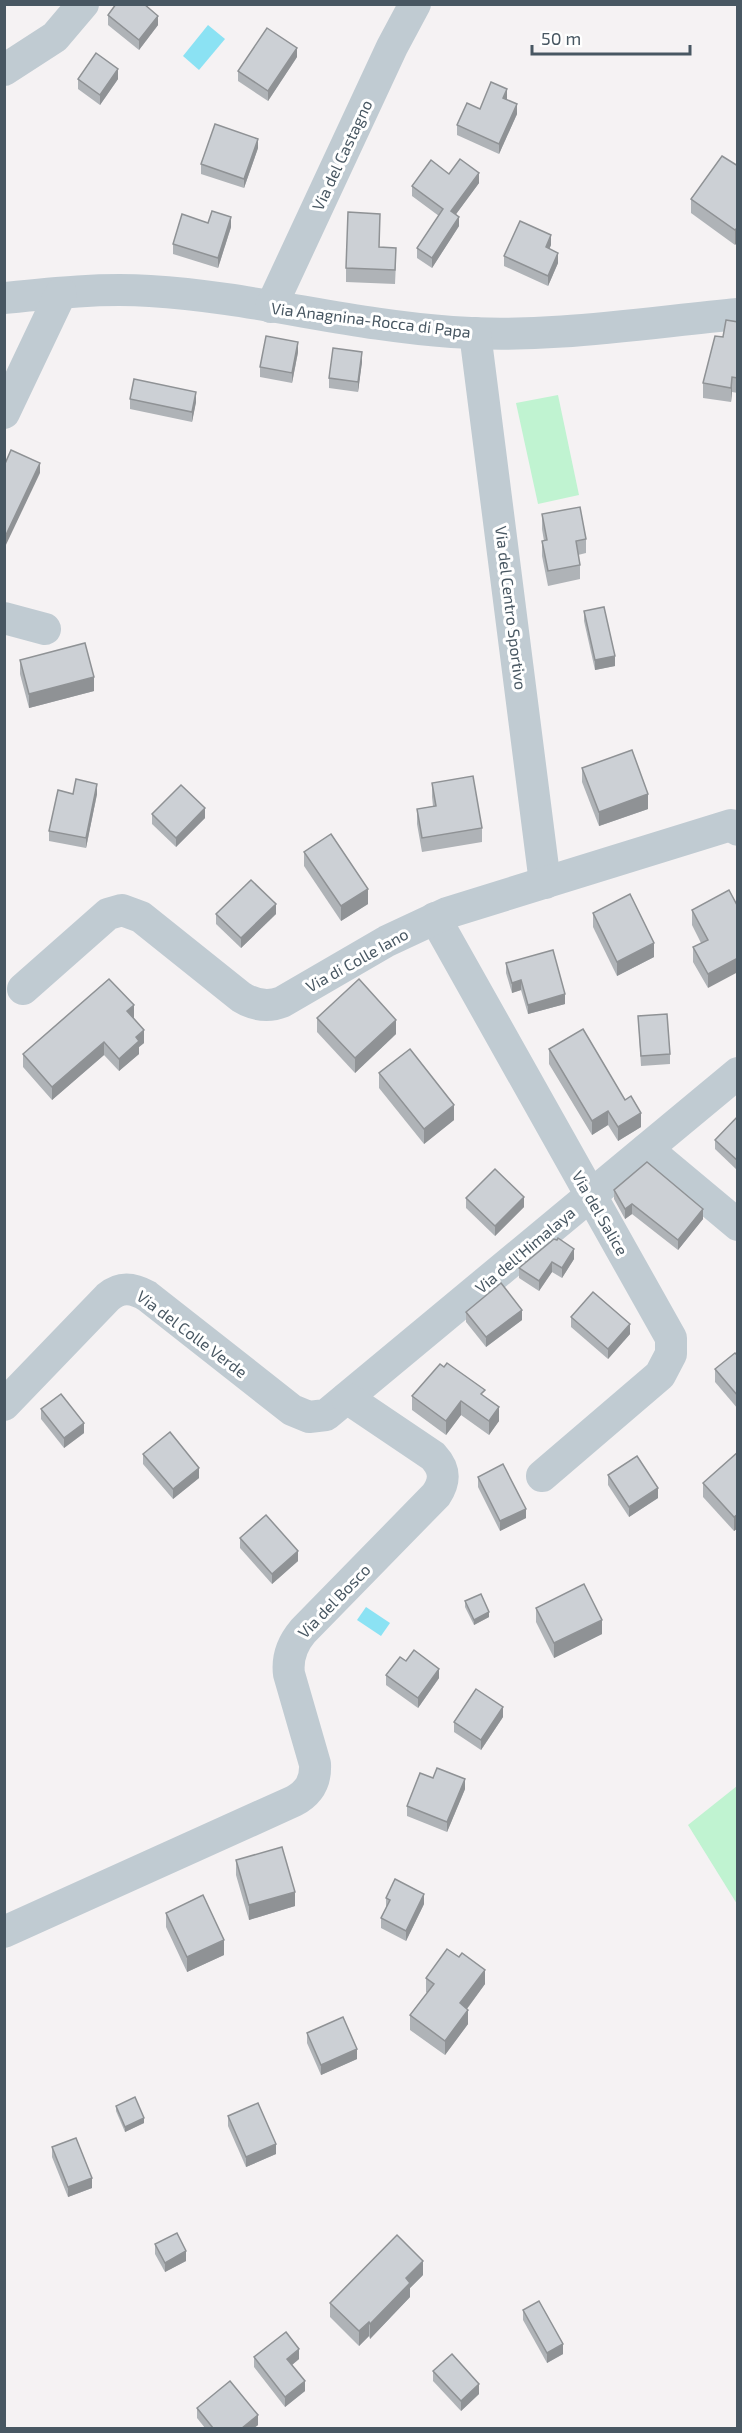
<svg xmlns="http://www.w3.org/2000/svg" width="742" height="2433" font-family="'Exo 2',sans-serif">
	<style>
		.green { fill: #c0f3d1 }
		.water { fill: #8be2f3 }
		.lines { fill: none; stroke-linecap: round; stroke-linejoin: round }
		.minor { stroke: #c0cbd2; stroke-width: 32 }
		.wall { fill: #afb3b7 }
		.shaded-wall { fill: #8f9295 }
		.building { fill: #ccd0d5; stroke: #8f9295; stroke-width: 1.5 }
		.labels { text-anchor: middle; stroke-width: 6; stroke-linejoin: round; paint-order: stroke }
		.street-label { font-size: 16px; fill: #485762; stroke: #fff }
	</style>
	<rect width="100%" height="100%" fill="#f5f2f3"/>
	<g class="green">
		<polygon points="558,395 579,495 538,504 516,403"/>
		<polygon points="737,1786 737,1904 688,1825"/>
	</g>
	<g class="water">
		<polygon points="208,25 225,39 199,70 183,56"/>
		<polygon points="366,1607 390,1623 381,1636 357,1620"/>
	</g>
	<g class="lines">
		<g class="minor">
			<polyline points="4,70 55,37 83,4"/>
			<path d="M4 298C53 293 101 288 150 291 251 297 350 325 452 332 547 339 643 323 738 314"/>
			<polyline points="271,307 392,47 415,4"/>
			<polyline points="475,333 545,883"/>
			<polyline points="4,413 61,293"/>
			<polyline points="4,618 45,629"/>
			<polyline points="435,918 671,1338 671,1354 660,1375 542,1476"/>
			<path d="M23 989 108 914 122 910 141 917 241 997C254 1005 267 1008 282 1002L387 941 447 913 731 825 738 830"/>
			<polyline points="647,1149 738,1225"/>
			<path d="M4 1405 108 1297C121 1286 133 1288 147 1296L292 1410 309 1417 326 1415 738 1073"/>
			<path d="M4 1932 294 1801C309 1793 316 1781 315 1764L289 1674C287 1658 292 1644 303 1631L436 1495C446 1480 445 1469 433 1456L347 1398"/>
		</g>
	</g>
	<g class="wall">
		<polygon points="108,15 158,25 139,50 108,25"/>
		<polygon points="297,57 268,101 238,81 238,71"/>
		<polygon points="78,79 118,79 100,105 78,89"/>
		<polygon points="507,100 517,114 499,154 457,135 457,125 480,109"/>
		<polygon points="258,148 244,188 201,174 201,164"/>
		<polygon points="738,166 738,241 735,245 691,213 691,199"/>
		<polygon points="449,174 479,183 456,214 459,226 432,268 417,258 417,248 439,216 412,196 412,186"/>
		<polygon points="208,223 231,227 218,268 173,254 173,244"/>
		<polygon points="380,228 379,247 396,262 395,284 346,282 346,268"/>
		<polygon points="551,245 549,249 558,263 548,286 504,266 504,256"/>
		<polygon points="738,322 738,393 732,392 731,402 703,398 703,383 723,337"/>
		<polygon points="298,352 292,383 260,377 260,367"/>
		<polygon points="362,362 358,392 329,388 329,378"/>
		<polygon points="130,399 196,402 192,422 130,409"/>
		<polygon points="542,514 586,539 586,553 578,555 580,565 580,579 548,586 542,556 542,541 544,541 542,529"/>
		<polygon points="584,611 615,666 595,670 584,621"/>
		<polygon points="20,660 94,691 29,708 20,674"/>
		<polygon points="582,768 648,809 599,826 582,782"/>
		<polygon points="432,783 482,828 482,842 422,852 417,824 417,809 433,806 432,797"/>
		<polygon points="73,794 97,794 86,848 49,841 49,831"/>
		<polygon points="152,814 205,818 176,847 152,824"/>
		<polygon points="304,852 368,904 341,921 304,866"/>
		<polygon points="729,890 708,988 693,962 693,947 701,943 692,925 692,910"/>
		<polygon points="593,913 654,957 617,976 593,927"/>
		<polygon points="216,914 276,914 241,948 216,924"/>
		<polygon points="506,963 565,1004 528,1014 521,990 512,993 506,973"/>
		<polygon points="638,1016 670,1054 670,1064 641,1066"/>
		<polygon points="133,1018 144,1043 139,1047 139,1054 119,1071 104,1055 52,1100 23,1067 23,1054"/>
		<polygon points="317,1018 396,1034 355,1073 317,1032"/>
		<polygon points="549,1049 641,1127 618,1141 608,1125 592,1135 549,1064"/>
		<polygon points="379,1073 454,1120 424,1144 379,1088"/>
		<polygon points="738,1116 738,1171 715,1149 715,1140"/>
		<polygon points="614,1190 703,1219 678,1250 632,1214 625,1219 614,1199"/>
		<polygon points="466,1198 524,1207 495,1236 466,1208"/>
		<polygon points="554,1239 574,1259 562,1278 552,1272 539,1291 519,1278 519,1268"/>
		<polygon points="466,1312 522,1320 486,1347 466,1322"/>
		<polygon points="571,1317 630,1334 608,1359 571,1327"/>
		<polygon points="738,1356 738,1409 715,1382 715,1369"/>
		<polygon points="412,1396 485,1397 499,1421 489,1435 461,1415 446,1435 412,1410"/>
		<polygon points="41,1409 84,1433 64,1448 41,1419"/>
		<polygon points="738,1452 738,1528 734,1531 703,1497 703,1483"/>
		<polygon points="143,1454 199,1478 173,1499 143,1464"/>
		<polygon points="608,1475 658,1498 629,1517 608,1485"/>
		<polygon points="478,1477 526,1518 500,1531 478,1487"/>
		<polygon points="240,1538 298,1561 272,1584 240,1548"/>
		<polygon points="465,1601 489,1617 474,1625 465,1607"/>
		<polygon points="536,1608 602,1634 554,1658 536,1622"/>
		<polygon points="406,1661 439,1678 418,1708 386,1685 386,1675"/>
		<polygon points="503,1717 481,1750 454,1732 454,1722"/>
		<polygon points="433,1778 465,1789 447,1832 407,1816 407,1806"/>
		<polygon points="236,1860 295,1906 249,1920 236,1875"/>
		<polygon points="386,1898 424,1904 406,1941 381,1928 381,1918 386,1908"/>
		<polygon points="166,1913 224,1955 187,1972 166,1927"/>
		<polygon points="426,1978 485,1984 467,2009 468,2024 445,2055 410,2030 410,2015 427,1993 426,1992"/>
		<polygon points="307,2033 357,2059 321,2075 307,2043"/>
		<polygon points="116,2106 144,2123 125,2132 116,2111"/>
		<polygon points="228,2116 276,2154 246,2167 228,2126"/>
		<polygon points="52,2147 92,2188 68,2197 52,2157"/>
		<polygon points="155,2244 186,2261 165,2272 155,2254"/>
		<polygon points="423,2275 410,2288 410,2297 370,2339 369,2336 359,2346 330,2317 330,2303"/>
		<polygon points="523,2310 563,2354 547,2363 523,2320"/>
		<polygon points="254,2357 299,2359 292,2365 305,2391 285,2407 254,2367"/>
		<polygon points="433,2371 479,2394 461,2411 433,2381"/>
		<polygon points="197,2408 258,2425 254,2428 205,2428 197,2418"/>
	</g>
	<g class="shaded-wall">
		<polygon points="158,16 158,25 139,50 139,40"/>
		<polygon points="297,48 297,57 268,101 268,91"/>
		<polygon points="118,69 118,79 100,105 100,95"/>
		<polygon points="507,89 507,99 503,108 503,98"/>
		<polygon points="517,104 517,114 499,154 499,144"/>
		<polygon points="258,139 258,148 244,188 244,179"/>
		<polygon points="479,173 479,183 451,221 451,211"/>
		<polygon points="231,217 231,227 218,268 218,258"/>
		<polygon points="459,217 459,226 432,268 432,258"/>
		<polygon points="738,227 738,241 735,245 735,230"/>
		<polygon points="551,235 551,245 546,257 546,247"/>
		<polygon points="558,253 558,263 548,286 548,276"/>
		<polygon points="298,342 298,352 292,383 292,373"/>
		<polygon points="362,352 362,362 358,392 358,382"/>
		<polygon points="732,377 732,392 731,402 731,388"/>
		<polygon points="196,392 196,402 192,422 192,412"/>
		<polygon points="40,463 40,473 4,549 4,539"/>
		<polygon points="615,656 615,666 595,670 595,660"/>
		<polygon points="94,677 94,691 29,708 29,694"/>
		<polygon points="97,784 97,794 86,848 86,838"/>
		<polygon points="648,794 648,809 599,826 599,812"/>
		<polygon points="205,808 205,818 176,847 176,838"/>
		<polygon points="368,889 368,904 341,921 341,906"/>
		<polygon points="276,904 276,914 241,948 241,938"/>
		<polygon points="654,943 654,957 617,976 617,962"/>
		<polygon points="738,958 738,972 708,988 708,974"/>
		<polygon points="521,980 521,990 512,993 512,983"/>
		<polygon points="565,994 565,1004 528,1014 528,1005"/>
		<polygon points="134,1005 134,1018 127,1024 127,1011"/>
		<polygon points="396,1020 396,1034 355,1073 355,1058"/>
		<polygon points="144,1030 144,1043 139,1047 139,1054 119,1071 119,1059 136,1037"/>
		<polygon points="104,1042 104,1055 52,1100 52,1087"/>
		<polygon points="454,1105 454,1120 424,1144 424,1129"/>
		<polygon points="608,1111 608,1125 592,1135 592,1121"/>
		<polygon points="641,1113 641,1127 618,1141 618,1127"/>
		<polygon points="524,1197 524,1207 495,1236 495,1226"/>
		<polygon points="632,1204 632,1214 625,1219 625,1209"/>
		<polygon points="703,1209 703,1219 678,1250 678,1240"/>
		<polygon points="574,1249 574,1259 562,1278 562,1268"/>
		<polygon points="552,1262 552,1272 539,1291 539,1281"/>
		<polygon points="522,1310 522,1320 486,1347 486,1337"/>
		<polygon points="630,1324 630,1334 608,1359 608,1349"/>
		<polygon points="461,1401 461,1415 446,1435 446,1421"/>
		<polygon points="499,1407 499,1421 489,1435 489,1421"/>
		<polygon points="84,1423 84,1433 64,1448 64,1438"/>
		<polygon points="199,1468 199,1478 173,1499 173,1489"/>
		<polygon points="658,1488 658,1498 629,1517 629,1507"/>
		<polygon points="526,1509 526,1518 500,1531 500,1521"/>
		<polygon points="738,1514 738,1528 734,1531 734,1517"/>
		<polygon points="298,1551 298,1561 272,1584 272,1574"/>
		<polygon points="489,1612 489,1617 474,1625 474,1620"/>
		<polygon points="602,1620 602,1634 554,1658 554,1643"/>
		<polygon points="439,1669 439,1678 418,1708 418,1698"/>
		<polygon points="503,1707 503,1717 481,1750 481,1740"/>
		<polygon points="465,1779 465,1789 447,1832 447,1822"/>
		<polygon points="295,1892 295,1906 249,1920 249,1905"/>
		<polygon points="424,1894 424,1904 406,1941 406,1931"/>
		<polygon points="224,1940 224,1955 187,1972 187,1957"/>
		<polygon points="485,1970 485,1984 460,2018 460,2003"/>
		<polygon points="468,2010 468,2024 445,2055 445,2041"/>
		<polygon points="357,2049 357,2059 321,2075 321,2065"/>
		<polygon points="144,2118 144,2123 125,2132 125,2127"/>
		<polygon points="276,2144 276,2154 246,2167 246,2157"/>
		<polygon points="92,2178 92,2188 68,2197 68,2187"/>
		<polygon points="186,2251 186,2261 165,2272 165,2263"/>
		<polygon points="423,2261 423,2275 410,2288 410,2297 370,2339 370,2324 406,2278"/>
		<polygon points="369,2322 369,2336 359,2346 359,2331"/>
		<polygon points="563,2344 563,2354 547,2363 547,2353"/>
		<polygon points="299,2349 299,2359 287,2369 287,2359"/>
		<polygon points="305,2381 305,2391 285,2407 285,2397"/>
		<polygon points="479,2384 479,2394 461,2411 461,2401"/>
		<polygon points="258,2415 258,2425 254,2428 242,2428"/>
	</g>
	<g class="building">
		<polygon points="116,4 144,4 158,16 139,40 108,15"/>
		<polygon points="267,28 297,48 268,91 238,71"/>
		<polygon points="96,53 118,69 100,95 78,79"/>
		<polygon points="491,82 507,89 503,98 517,104 499,144 457,125 467,103 480,109"/>
		<polygon points="215,124 258,139 244,179 201,164"/>
		<polygon points="722,156 738,166 738,227 735,230 691,199"/>
		<polygon points="460,159 479,173 451,211 459,217 432,258 417,248 443,209 412,186 431,160 449,174"/>
		<polygon points="212,211 231,217 218,258 173,244 182,214 208,223"/>
		<polygon points="348,212 380,214 379,247 396,248 395,270 346,268"/>
		<polygon points="520,221 551,235 546,247 558,253 548,276 504,256"/>
		<polygon points="726,320 738,322 738,378 732,377 731,388 703,383 715,336 723,337"/>
		<polygon points="266,336 298,342 292,373 260,367"/>
		<polygon points="333,348 362,352 358,382 329,378"/>
		<polygon points="134,379 196,392 192,412 130,399"/>
		<polygon points="11,450 40,463 4,539 4,466"/>
		<polygon points="580,507 586,539 576,541 580,565 548,571 542,541 547,540 542,514"/>
		<polygon points="604,607 615,656 595,660 584,611"/>
		<polygon points="85,643 94,677 29,694 20,660"/>
		<polygon points="632,750 648,794 599,812 582,768"/>
		<polygon points="473,776 482,828 422,838 417,809 436,806 432,783"/>
		<polygon points="76,779 97,784 86,838 49,831 58,790 73,794"/>
		<polygon points="181,785 205,808 176,838 152,814"/>
		<polygon points="331,834 368,889 341,906 304,852"/>
		<polygon points="251,880 276,904 241,938 216,914"/>
		<polygon points="729,890 738,907 738,958 708,974 693,947 708,940 692,910"/>
		<polygon points="630,894 654,943 617,962 593,913"/>
		<polygon points="553,950 565,994 528,1005 521,980 512,983 506,963"/>
		<polygon points="109,979 134,1005 127,1011 144,1030 136,1037 139,1041 119,1059 104,1042 52,1087 23,1054"/>
		<polygon points="359,979 396,1020 355,1058 317,1018"/>
		<polygon points="667,1014 670,1054 641,1056 638,1016"/>
		<polygon points="583,1029 625,1100 631,1096 641,1113 618,1127 608,1111 592,1121 549,1049"/>
		<polygon points="410,1049 454,1105 424,1129 379,1073"/>
		<polygon points="738,1116 738,1161 715,1140"/>
		<polygon points="647,1162 703,1209 678,1240 632,1204 625,1209 614,1190"/>
		<polygon points="495,1169 524,1197 495,1226 466,1198"/>
		<polygon points="558,1238 574,1249 562,1268 552,1262 539,1281 519,1268 554,1239 557,1240"/>
		<polygon points="501,1283 522,1310 486,1337 466,1312"/>
		<polygon points="593,1292 630,1324 608,1349 571,1317"/>
		<polygon points="735,1353 738,1356 738,1396 715,1369"/>
		<polygon points="447,1363 485,1390 481,1394 499,1407 489,1421 461,1401 446,1421 412,1396 440,1364 444,1367"/>
		<polygon points="61,1394 84,1423 64,1438 41,1409"/>
		<polygon points="170,1432 199,1468 173,1489 143,1454"/>
		<polygon points="738,1452 738,1514 734,1517 703,1483"/>
		<polygon points="637,1456 658,1488 629,1507 608,1475"/>
		<polygon points="503,1464 526,1509 500,1521 478,1477"/>
		<polygon points="266,1515 298,1551 272,1574 240,1538"/>
		<polygon points="584,1584 602,1620 554,1643 536,1608"/>
		<polygon points="481,1594 489,1612 474,1620 465,1601"/>
		<polygon points="414,1650 439,1669 418,1698 386,1675 400,1657 406,1661"/>
		<polygon points="476,1689 503,1707 481,1740 454,1722"/>
		<polygon points="437,1768 465,1779 447,1822 407,1806 420,1773 433,1778"/>
		<polygon points="282,1847 295,1892 249,1905 236,1860"/>
		<polygon points="395,1879 424,1894 406,1931 381,1918 390,1900 386,1898"/>
		<polygon points="203,1895 224,1940 187,1957 166,1913"/>
		<polygon points="447,1949 459,1957 462,1953 485,1970 460,2003 468,2010 445,2041 410,2015 434,1984 426,1978"/>
		<polygon points="343,2017 357,2049 321,2065 307,2033"/>
		<polygon points="135,2097 144,2118 125,2127 116,2106"/>
		<polygon points="258,2103 276,2144 246,2157 228,2116"/>
		<polygon points="76,2138 92,2178 68,2187 52,2147"/>
		<polygon points="177,2233 186,2251 165,2263 155,2244"/>
		<polygon points="397,2235 423,2261 406,2278 410,2283 370,2324 369,2322 359,2331 330,2303"/>
		<polygon points="539,2301 563,2344 547,2353 523,2310"/>
		<polygon points="286,2332 299,2349 287,2359 305,2381 285,2397 254,2357"/>
		<polygon points="452,2354 479,2384 461,2401 433,2371"/>
		<polygon points="230,2381 258,2415 242,2428 213,2428 197,2408"/>
	</g>
	<g class="labels">
		<g class="street-label">
			<text transform="translate(342 155) rotate(-65)" y="6">Via del Castagno</text>
			<text transform="translate(371 320) rotate(7)" y="6">Via Anagnina-Rocca di Papa</text>
			<text transform="translate(511 608) rotate(83)" y="6">Via del Centro Sportivo</text>
			<text transform="translate(357 960) rotate(-29)" y="6">Via di Colle Iano</text>
			<text transform="translate(600 1213) rotate(60)" y="6">Via del Salice</text>
			<text transform="translate(525 1250) rotate(-40)" y="6">Via dell'Himalaya</text>
			<text transform="translate(192 1334) rotate(37)" y="6">Via del Colle Verde</text>
			<text transform="translate(334 1601) rotate(-46)" y="6">Via del Bosco</text>
		</g>
	</g>
	<rect width="742" height="2433" fill="none" stroke="#485762" stroke-width="12"/>
	<path d="M532 45v9h158v-9" fill="none" stroke="#485762" stroke-width="3"/>
	<text x="541" y="45" font-size="18" fill="#485762" stroke="#ffffff" stroke-width="4.5" paint-order="stroke">50 m</text>
</svg>
